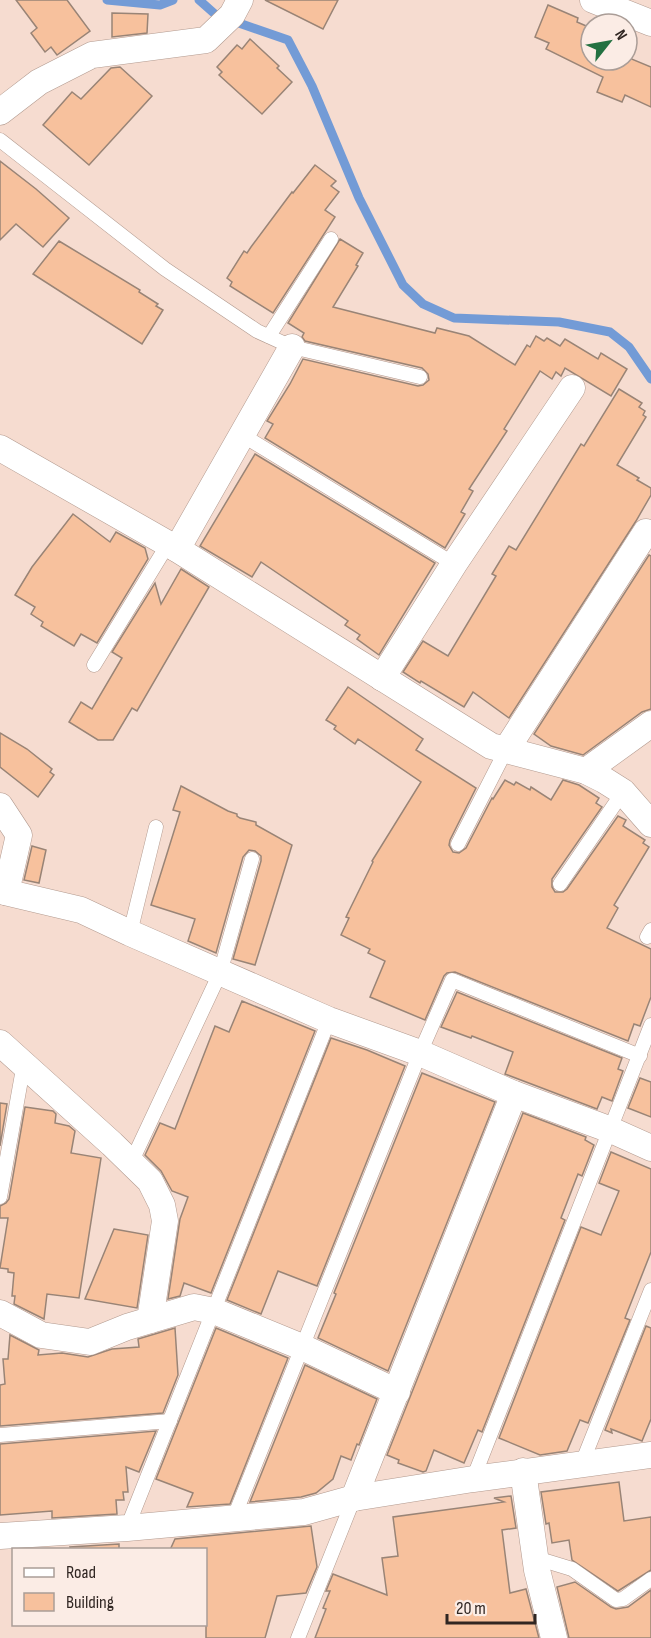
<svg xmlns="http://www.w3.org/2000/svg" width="651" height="1638" font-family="'Sofia Sans Condensed',sans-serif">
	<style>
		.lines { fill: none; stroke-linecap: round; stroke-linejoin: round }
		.stream { stroke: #739bd6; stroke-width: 9 }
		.building { fill: #f7c19d; stroke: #998476; stroke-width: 1.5 }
		.lane-casing { stroke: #b29a8f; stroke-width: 15 }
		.street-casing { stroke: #b29a8f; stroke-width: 27 }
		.lane { stroke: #fff; stroke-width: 14 }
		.street { stroke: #fff; stroke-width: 26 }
	</style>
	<rect width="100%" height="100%" fill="#f6dcd0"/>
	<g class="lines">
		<g class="stream">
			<polyline points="107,0 160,5 173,0"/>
			<polyline points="199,0 216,15 288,40 312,86 359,198 403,285 423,304 454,318 559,322 610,332 629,347 651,379"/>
		</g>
	</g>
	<g class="building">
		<polygon points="16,0 67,0 90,31 57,55 51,47 45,52 31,33 37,28"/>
		<polygon points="265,0 338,0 323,29"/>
		<polygon points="548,5 578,18 577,22 591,28 591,60 627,60 627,57 651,67 651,107 625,95 622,102 597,92 603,77 546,49 549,43 535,37"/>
		<polygon points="112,13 148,14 147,33 112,37"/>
		<polygon points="250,39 279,66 277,68 292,82 262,114 219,75 222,72 217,67 237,45 242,49"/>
		<polygon points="120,67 152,96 89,165 43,125 72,92 81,99 111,68"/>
		<polygon points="0,161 36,189 69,218 43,247 16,224 0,240"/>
		<polygon points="315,165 336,181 331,186 339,192 325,210 335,217 273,313 230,286 232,282 227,278 244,251 247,253 251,247 292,192 293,193"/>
		<polygon points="340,239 363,253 356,265 358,266 333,307 435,333 437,328 469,336 515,365 527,345 530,347 536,336 544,341 547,338 560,346 565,339 598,359 601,353 627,369 611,396 565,368 561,376 556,372 552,379 540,371 504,429 507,431 469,489 473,491 461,512 465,514 445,548 265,438 273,424 267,421 290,384 303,359 418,386 423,385 429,380 428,374 422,368 305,341 302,337 304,333 288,323"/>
		<polygon points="59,241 140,290 139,292 158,304 156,306 163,310 142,344 33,274"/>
		<polygon points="619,389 642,403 639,407 645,411 643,415 646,417 617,465 639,478 637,480 651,488 651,495 636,521 509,718 473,692 464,707 421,681 420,683 403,672 423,641 448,656 496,576 492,574 509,546 516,550 581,444 584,446"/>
		<polygon points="255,454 435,563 379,655 357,639 360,635 345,625 348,621 261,562 252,577 200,546"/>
		<polygon points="73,514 110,542 116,532 145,548 148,559 97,643 81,634 74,646 41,626 43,622 31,614 35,607 15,595 32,567"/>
		<polygon points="649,555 651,556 651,709 642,712 583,755 551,746 534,734"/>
		<polygon points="181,569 209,587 137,711 132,708 113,740 98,740 69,722 81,702 92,709 122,658 112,652 155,583 161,604"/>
		<polygon points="348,687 423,739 416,750 476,788 450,840 449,845 453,852 459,853 466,848 492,798 493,799 505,780 514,785 516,782 530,790 531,787 551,800 563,780 579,785 599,798 596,803 602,807 552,879 552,887 555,892 563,892 567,889 618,816 626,820 623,826 645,840 643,843 649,847 614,905 618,908 607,928 651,949 651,997 640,1026 634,1024 628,1041 455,972 447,973 444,976 425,1020 370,997 385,961 368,953 370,949 341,935 349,918 346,917 373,862 372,861 421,782 358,739 355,744 334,729 336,726 326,720"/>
		<polygon points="0,733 27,749 52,769 50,772 54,775 38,797 0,767"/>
		<polygon points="181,786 228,811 237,814 237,816 240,818 256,822 256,825 292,845 255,965 233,959 261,861 261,856 255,851 249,850 243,857 216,953 188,941 195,919 151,905 180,812 173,810"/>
		<polygon points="32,846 46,850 39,883 24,880"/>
		<polygon points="457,992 622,1058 618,1069 623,1071 612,1101 602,1097 597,1109 505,1074 513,1052 472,1036 471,1038 441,1027"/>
		<polygon points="242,1001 315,1031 211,1293 184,1283 180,1296 168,1299 180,1219 188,1197 172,1191 161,1171 145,1155 160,1123 175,1129 215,1026 229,1032"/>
		<polygon points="331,1038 367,1050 405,1066 317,1286 278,1271 261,1314 227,1300"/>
		<polygon points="422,1073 495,1102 388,1371 318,1338 336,1294 334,1293"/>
		<polygon points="640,1078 651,1082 651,1117 628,1108"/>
		<polygon points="0,1103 7,1104 0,1146"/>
		<polygon points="25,1107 53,1111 56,1114 55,1123 69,1126 75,1131 71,1153 101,1158 79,1298 47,1294 44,1319 14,1304 15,1296 12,1296 14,1273 8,1272 8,1269 0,1268 8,1218 0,1218 0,1206 6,1203 9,1199"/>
		<polygon points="523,1113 586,1137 585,1140 594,1145 582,1176 578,1174 561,1218 565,1220 482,1432 478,1430 464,1463 434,1450 426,1471 423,1472 398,1463 399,1460 387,1455"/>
		<polygon points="611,1152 651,1169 651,1252 625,1318 630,1320 588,1423 580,1420 567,1451 540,1455 499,1438 581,1227 601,1235 619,1191 599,1183"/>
		<polygon points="114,1229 148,1235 137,1308 85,1299"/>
		<polygon points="646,1326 651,1328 651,1419 642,1441 611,1429 612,1433 605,1430"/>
		<polygon points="175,1328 178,1375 163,1413 0,1426 0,1385 5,1384 3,1359 8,1359 10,1335 39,1350 38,1355 62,1353 88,1357 112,1349 139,1347 138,1339"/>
		<polygon points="216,1328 288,1358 230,1504 187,1507 193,1493 156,1479"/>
		<polygon points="305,1365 377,1399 359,1445 357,1444 351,1460 341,1456 333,1479 316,1493 301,1497 250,1502"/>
		<polygon points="156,1431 139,1472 126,1467 128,1492 123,1492 124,1500 116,1500 117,1514 52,1518 52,1511 0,1515 0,1444"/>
		<polygon points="619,1482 624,1521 651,1517 651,1570 618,1591 572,1560 569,1540 552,1543 549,1523 546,1524 541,1492"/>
		<polygon points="511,1496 516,1528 502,1530 510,1593 526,1589 539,1638 315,1638 326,1609 323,1608 330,1591 326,1591 333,1574 387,1595 382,1558 398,1556 393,1517 504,1502 494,1498"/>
		<polygon points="311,1526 317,1567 306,1593 277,1596 265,1638 206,1638 206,1550 170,1550 175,1539"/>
		<polygon points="119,1544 119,1550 71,1550 70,1547"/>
		<polygon points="575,1582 611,1607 616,1609 628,1607 651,1590 651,1638 569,1638 557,1587"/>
	</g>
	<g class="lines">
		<g class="lane-casing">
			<g id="lane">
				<polyline points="0,140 165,269 257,331 292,347 420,377"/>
				<polyline points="269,336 331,239"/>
				<polyline points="242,435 454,564"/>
				<polyline points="94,665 168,544"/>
				<polyline points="458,844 506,750"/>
				<polyline points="560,884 623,792"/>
				<polyline points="130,933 156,827"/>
				<polyline points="647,937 651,930"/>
				<polyline points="131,1163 220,973 252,859"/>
				<polyline points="0,1197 24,1063"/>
				<polyline points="0,1435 170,1421"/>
				<polyline points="582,1463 651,1290"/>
				<polyline points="473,1479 651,1025"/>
				<polyline points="234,1517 420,1053 452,980 640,1056"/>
				<polyline points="127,1528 329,1020"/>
				<polyline points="536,1558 572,1569 616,1600 623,1599 651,1579"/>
				<polyline points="298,1638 354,1498"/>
			</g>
		</g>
		<g class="street-casing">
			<g id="street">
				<polyline points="593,0 651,23"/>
				<polyline points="0,112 39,82 92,55 206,40 232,15 240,0"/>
				<polyline points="0,448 177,549 491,746 586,771 604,780 623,792 651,824"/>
				<polyline points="177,549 292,347"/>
				<polyline points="382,678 454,564 572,388"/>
				<polyline points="506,750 646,532 651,535"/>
				<polyline points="586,771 651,724"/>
				<polyline points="0,806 19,835 6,892"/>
				<polyline points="0,891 81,910 130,933 329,1020 420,1053 514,1094 611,1130 651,1148"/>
				<polyline points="0,1043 112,1144 150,1181 162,1205 165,1221 150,1320"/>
				<polyline points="0,1313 41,1335 90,1342 127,1327 194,1307 214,1311 302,1347 397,1392"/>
				<polyline points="523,1471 537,1570 554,1638"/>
				<polyline points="354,1498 514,1094"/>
				<polyline points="0,1536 127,1528 304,1512 354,1498 473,1479 651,1455"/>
			</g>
		</g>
		<use href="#lane" class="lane"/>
		<use href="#street" class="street"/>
	</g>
	<rect x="12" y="1548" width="195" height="78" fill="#fbece5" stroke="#aa9d97" stroke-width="1.5"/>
	<rect x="24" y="1568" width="30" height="9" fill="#ffffff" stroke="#aa9d97" stroke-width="1.5"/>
	<text x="66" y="1578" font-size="18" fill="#302622">Road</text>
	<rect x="24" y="1593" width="30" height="18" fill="#f7c19d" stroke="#aa9d97" stroke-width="1.5"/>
	<text x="66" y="1608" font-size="18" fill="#302622">Building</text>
	<g transform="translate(609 42) rotate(59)"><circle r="28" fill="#fbece5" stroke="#aa9d97" stroke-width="1.5"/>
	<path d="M0-4.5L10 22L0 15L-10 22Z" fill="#237141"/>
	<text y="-9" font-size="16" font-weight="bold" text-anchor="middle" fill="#302622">N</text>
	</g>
	<path d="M447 1614v9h88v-9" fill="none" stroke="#302622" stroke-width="3"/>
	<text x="456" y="1614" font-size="18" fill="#302622" stroke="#fbece5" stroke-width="4.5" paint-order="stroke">20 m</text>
</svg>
